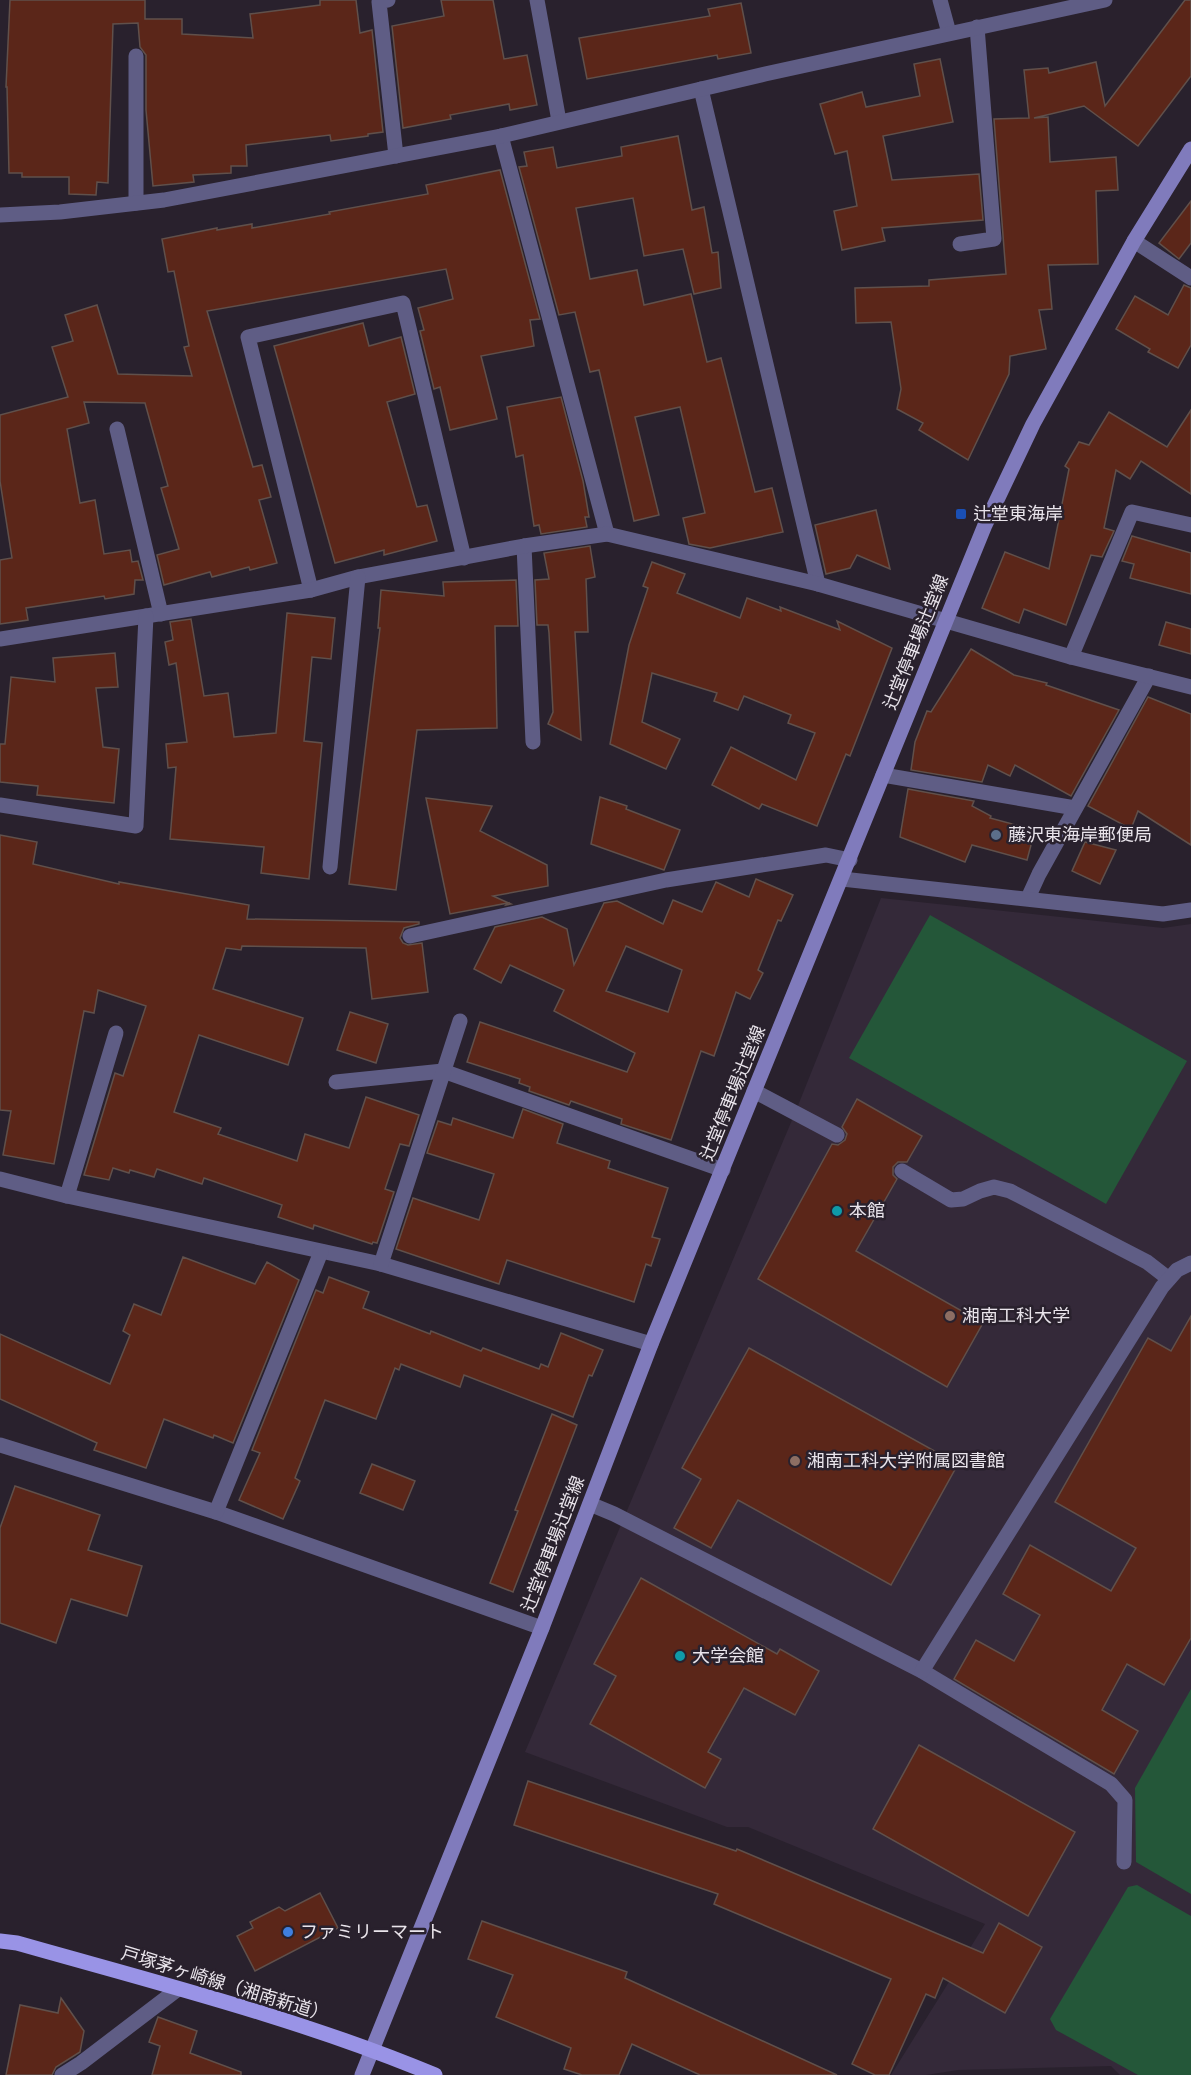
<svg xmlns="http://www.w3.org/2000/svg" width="1191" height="2075" font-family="Mulish,'Noto Sans JP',sans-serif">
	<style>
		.built { fill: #342939 }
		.green { fill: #245739 }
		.building { fill: #5b2619; stroke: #60504b; stroke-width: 1.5; fill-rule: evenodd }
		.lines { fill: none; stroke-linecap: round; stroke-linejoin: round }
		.service { stroke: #5f5d85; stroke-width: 15 }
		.minor { stroke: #5f5d85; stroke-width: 15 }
		.tertiary { stroke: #5f5d85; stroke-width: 15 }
		.secondary { stroke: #807bbc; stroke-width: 15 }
		.primary { stroke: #9993e6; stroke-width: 15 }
		.transit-dot { fill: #1a4fb4; stroke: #29212d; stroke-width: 2 }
		.service-dot { fill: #5c6f8a; stroke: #29212d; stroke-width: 2 }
		.culture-dot { fill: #0f9aa8; stroke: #29212d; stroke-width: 2 }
		.education-dot { fill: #8d6e63; stroke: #29212d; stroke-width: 2 }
		.shop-dot { fill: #3f7fe0; stroke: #29212d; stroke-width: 2 }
		.labels { text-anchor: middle; stroke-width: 5; stroke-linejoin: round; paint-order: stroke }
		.poi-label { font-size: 18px; fill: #e9e4eb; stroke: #29212d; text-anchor: start }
		.street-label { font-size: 18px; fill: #e9e4eb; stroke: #29212d }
	</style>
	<rect width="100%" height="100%" fill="#29212d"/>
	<polygon class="built" points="881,898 1163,928 1191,924 1191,2075 1120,2075 1111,2066 958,2070 926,2075 891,2075 985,1924 748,1827 727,1827 525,1752 795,1113"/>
	<g class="green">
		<polygon points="930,915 1187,1061 1106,1204 849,1058"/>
		<polygon points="1191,1689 1191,1894 1136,1862 1135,1788"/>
		<polygon points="1137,1885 1191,1916 1191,2075 1138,2075 1056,2030 1050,2019 1128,1887"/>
	</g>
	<g class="building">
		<polygon points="10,0 145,0 145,19 182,19 182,34 253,38 250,14 320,5 320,0 356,0 360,33 372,30 383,132 368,134 368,136 331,141 330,135 246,145 247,166 231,166 231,173 193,175 194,182 153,186 146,110 146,55 140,47 138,23 113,24 108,183 97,182 96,195 69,194 69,177 22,177 22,173 9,173 7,87 6,87"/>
		<polygon points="441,0 493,0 504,59 527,55 537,105 510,110 509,104 450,115 451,119 403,128 392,26 444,16"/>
		<polygon points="1185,0 1191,0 1191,76 1138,146 1084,106 1034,118 1048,117 1050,162 1116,157 1118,190 1096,191 1098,264 1048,265 1052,309 1039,310 1046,349 1010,356 1009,374 968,460 919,430 923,423 897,409 901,389 891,322 856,323 855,288 929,286 929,280 1006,274 994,119 1029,118 1024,70 1048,68 1049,73 1096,62 1105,106"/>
		<polygon points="741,3 751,53 718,59 717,55 587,79 579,38 710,16 708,9"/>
		<polygon points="940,59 953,122 883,136 892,180 979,174 983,220 882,228 885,241 842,250 834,211 857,206 847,151 835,154 820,104 862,92 866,107 920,96 914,64"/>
		<polygon points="678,136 692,210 704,207 712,253 718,252 721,288 694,294 683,249 644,256 633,198 576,208 590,279 637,270 644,305 691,294 707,362 721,358 755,492 772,488 783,532 710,548 689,544 683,518 705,513 680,407 635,417 659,515 634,521 599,370 590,372 575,312 559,315 519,167 527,166 524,152 553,147 557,168 622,156 621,147"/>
		<polygon points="500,170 540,319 530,320 534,346 481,356 497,419 450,430 440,387 434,389 420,331 424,330 418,308 453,299 446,269 207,311 253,467 262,465 271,497 259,500 277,563 250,570 249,567 212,577 210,572 164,585 157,555 179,549 161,488 168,486 145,403 84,402 89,423 67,429 80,503 95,500 104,554 130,550 132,562 138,561 143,580 135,580 134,594 105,599 104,596 26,608 28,620 0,624 0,560 12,558 0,481 0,415 68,397 52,347 73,341 65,315 97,305 118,374 192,376 184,347 189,346 174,271 168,272 162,239 217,228 217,230 252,224 252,228 330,214 329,212 428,194 426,185"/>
		<polygon points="1191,201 1191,243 1179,259 1159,243"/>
		<polygon points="1184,285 1191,288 1191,345 1178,368 1148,352 1150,349 1116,329 1135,296 1168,315"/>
		<polygon points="363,323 369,346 401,337 415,394 387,402 417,507 427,505 437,541 384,555 384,550 335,563 274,346"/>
		<polygon points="561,397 583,481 589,517 585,517 587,527 541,534 539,525 534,526 523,455 516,457 507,407"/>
		<polygon points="1191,410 1191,494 1141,461 1130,479 1116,470 1104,528 1114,531 1102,557 1091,555 1066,625 1024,609 1019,623 982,608 1005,552 1049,569 1069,469 1065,466 1079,442 1089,445 1109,412 1167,447"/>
		<polygon points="876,510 890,569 857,555 850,568 826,574 815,525"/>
		<polygon points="1132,536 1191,553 1191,594 1130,578 1134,564 1122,561"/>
		<polygon points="590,546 595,577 586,579 588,632 575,632 581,740 548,724 553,712 549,633 548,625 537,625 535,580 549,579 544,553"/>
		<polygon points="652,562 685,574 677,593 740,618 747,598 781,611 780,607 840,630 837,621 892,648 850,756 846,754 817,826 762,804 759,809 712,785 731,747 796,780 815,733 788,723 791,715 744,696 738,710 714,701 717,693 652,673 642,722 680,739 666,769 610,744 629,645 648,588 643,586"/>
		<polygon points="516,580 518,626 495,626 497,728 417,730 396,890 349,884 380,628 378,628 381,590 444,596 443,582"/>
		<polygon points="287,613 335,618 331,659 312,657 304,741 322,743 309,879 261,873 264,847 170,839 176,767 168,768 166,744 187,742 176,663 169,665 165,642 173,640 170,622 191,619 204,696 228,693 234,737 276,733"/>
		<polygon points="1166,622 1191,629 1191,654 1159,645"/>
		<polygon points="971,649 1014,675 1047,683 1046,685 1119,710 1071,796 1015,765 1010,776 988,765 982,782 911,770 915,742 927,711 931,712"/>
		<polygon points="115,653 118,687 96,688 103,747 119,749 114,803 37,795 38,786 0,782 0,744 5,744 11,677 55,682 53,658"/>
		<polygon points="1148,697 1191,714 1191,845 1138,811 1131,829 1088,806"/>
		<polygon points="908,789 974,801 972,806 991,816 990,818 1035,830 1027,860 972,845 965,862 900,837"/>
		<polygon points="600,797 627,806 626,809 680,830 664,870 591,844"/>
		<polygon points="426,798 492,806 480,831 547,865 548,886 493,896 511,904 506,905 508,903 450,914"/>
		<polygon points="0,835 37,842 33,864 119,884 119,882 249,905 247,919 419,922 419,924 404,928 400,938 403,943 408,945 422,943 428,992 372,999 366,948 242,946 241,950 226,948 213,989 303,1018 288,1065 199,1035 174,1112 221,1128 218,1134 297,1161 305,1134 349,1148 366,1097 419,1115 409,1146 400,1144 385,1189 394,1192 377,1243 373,1242 372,1244 314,1225 313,1229 278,1217 282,1205 204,1178 202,1184 157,1169 154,1177 130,1170 129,1173 113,1168 109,1180 84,1175 115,1073 123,1076 146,1006 98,990 94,1013 84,1011 54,1164 3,1155 11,1111 0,1110"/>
		<polygon points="1085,842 1116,850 1100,884 1072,871"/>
		<path d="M756 879 793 895 781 921 778 920 758 970 763 973 750 999 736 992 714 1056 701 1051 671 1140 621 1124 622 1119 571 1101 569 1105 529 1091 530 1087 519 1083 520 1079 467 1062 480 1022 627 1072 635 1053 554 1011 564 990 510 965 501 983 474 969 495 927 542 917 567 929 574 965 604 903 617 901 663 924 673 900 702 912 716 882 749 897ZM626 946 682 970 668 1012 606 991Z"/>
		<polygon points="350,1012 388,1024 376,1063 337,1050"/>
		<polygon points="857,1099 922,1136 907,1162 898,1162 893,1167 893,1175 897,1179 856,1251 983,1323 947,1387 758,1279 832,1144 838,1145 845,1140 847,1134 842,1127"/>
		<polygon points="523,1109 563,1124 557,1143 610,1161 608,1168 668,1188 652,1237 660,1239 651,1266 646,1264 634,1302 507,1260 499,1284 396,1249 413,1198 479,1220 494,1174 427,1153 438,1121 451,1125 453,1118 513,1138"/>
		<polygon points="183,1257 255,1284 267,1262 299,1280 233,1443 214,1435 213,1438 164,1419 146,1468 94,1450 97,1443 0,1399 0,1334 110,1384 130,1335 123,1331 134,1304 161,1315"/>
		<polygon points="329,1277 369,1292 363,1308 430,1334 431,1331 481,1351 483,1348 539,1369 541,1364 548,1367 561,1333 603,1350 592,1376 589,1375 573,1417 464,1375 460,1387 401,1364 399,1370 395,1368 376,1419 325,1400 295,1478 300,1481 283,1519 239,1500 260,1453 252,1450 316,1290 323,1293"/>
		<polygon points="1191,1316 1191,1638 1164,1685 1127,1664 1102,1710 1138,1731 1114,1774 954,1679 976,1640 1014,1661 1040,1615 1003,1594 1030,1545 1111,1591 1136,1548 1055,1502 1148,1338 1171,1351"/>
		<polygon points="749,1348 958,1464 891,1585 738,1500 711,1548 674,1528 701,1479 682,1468"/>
		<polygon points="552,1414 577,1425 513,1592 490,1583 518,1511 515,1510"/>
		<polygon points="372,1464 415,1481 403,1510 360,1493"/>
		<polygon points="15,1486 100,1515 88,1550 142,1566 127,1616 71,1599 56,1643 0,1623 0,1528"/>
		<polygon points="641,1578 777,1654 780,1649 819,1671 795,1715 744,1688 708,1752 721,1759 705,1788 590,1724 616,1676 594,1664"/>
		<polygon points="919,1745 1075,1832 1028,1916 873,1829"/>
		<polygon points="528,1781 736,1851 737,1849 983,1953 999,1923 1042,1947 1005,2013 943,1978 935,1998 926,1994 889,2075 875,2075 852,2064 891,1979 714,1904 718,1894 514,1825"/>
		<polygon points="320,1893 338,1928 255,1971 237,1936 253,1928 250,1922 279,1907 285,1911"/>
		<polygon points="482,1921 627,1972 625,1978 837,2075 700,2075 632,2044 619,2075 582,2075 564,2069 571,2048 496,2017 513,1975 468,1959"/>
		<polygon points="61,1998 84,2031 80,2052 56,2067 52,2075 6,2075 20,2005 58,2013"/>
		<polygon points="158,2017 197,2031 190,2053 241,2072 241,2075 152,2075 160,2046 149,2042"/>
	</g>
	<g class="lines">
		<g class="service">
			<polyline points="388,0 379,2 396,156"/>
			<polyline points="940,0 949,33"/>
			<polyline points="136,56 136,203"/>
			<polyline points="960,244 994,239 977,27"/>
			<polyline points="117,429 161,614"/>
			<polyline points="524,546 533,742"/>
			<polyline points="1071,657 1132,512 1191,525"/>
			<polyline points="883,775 1075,808"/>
			<polyline points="1028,898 1039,874 1149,676"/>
			<polyline points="410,936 666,880 826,855 850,860"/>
			<polyline points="754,1091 837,1135"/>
			<polyline points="902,1171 951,1200 963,1199 980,1191 994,1187 1010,1191 1147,1262 1169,1279"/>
			<polyline points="67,1196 116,1033"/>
			<polyline points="590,1504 614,1514 922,1671 1111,1784 1125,1800 1124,1862"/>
			<polyline points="922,1671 1162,1287 1177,1270 1191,1263"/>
		</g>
		<g class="minor">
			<polyline points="537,0 559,121"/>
			<polyline points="701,89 818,584"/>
			<polyline points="501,136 607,534"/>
			<polyline points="0,215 60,212 164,200 501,136 765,74 1105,0"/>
			<polyline points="1134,241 1191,278"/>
			<polyline points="311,590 248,337 403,303 464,558"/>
			<polyline points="0,639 311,590 358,577 524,546 607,534 818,584 1071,657 1191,687"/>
			<polyline points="0,805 136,826 146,616"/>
			<polyline points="330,867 358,577"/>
			<polyline points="336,1082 443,1071 723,1170"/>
			<polyline points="0,1179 67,1196 381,1264 651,1344"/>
			<polyline points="381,1264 460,1021"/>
			<polyline points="0,1445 216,1512 542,1628"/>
			<polyline points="216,1512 321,1252"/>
			<polyline points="62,2075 81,2063 178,1989"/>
		</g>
		<polyline class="tertiary" points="842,879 1163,914 1191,910"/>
		<polyline class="secondary" points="362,2075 542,1628 651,1344 985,525 1033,424 1134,241 1191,149"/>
		<path class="primary" d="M0 1941 17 1943C158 1983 301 2019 435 2075"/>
	</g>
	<rect class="transit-dot" x="955" y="508" width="12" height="12" rx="3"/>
	<circle class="service-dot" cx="996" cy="835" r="6"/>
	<g class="culture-dot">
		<circle cx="837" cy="1211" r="6"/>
		<circle cx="680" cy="1656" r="6"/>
	</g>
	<g class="education-dot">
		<circle cx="950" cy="1316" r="6"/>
		<circle cx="795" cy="1461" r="6"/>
	</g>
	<circle class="shop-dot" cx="288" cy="1932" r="6"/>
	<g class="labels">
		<g class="poi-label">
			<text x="973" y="520">辻堂東海岸</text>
			<text x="1008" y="841">藤沢東海岸郵便局</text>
			<text x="849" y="1217">本館</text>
			<text x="962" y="1322">湘南工科大学</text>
			<text x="807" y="1467">湘南⼯科⼤学附属図書館</text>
			<text x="692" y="1662">大学会館</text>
			<text x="300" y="1938">ファミリーマート</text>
		</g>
		<g class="street-label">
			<text transform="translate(916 642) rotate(-68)" y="6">辻堂停車場辻堂線</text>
			<text transform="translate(733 1093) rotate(-68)" y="6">辻堂停車場辻堂線</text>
			<text transform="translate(553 1544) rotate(-69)" y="6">辻堂停車場辻堂線</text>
			<text transform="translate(225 1984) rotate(17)" y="6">戸塚茅ヶ崎線（湘南新道）</text>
		</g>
	</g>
</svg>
